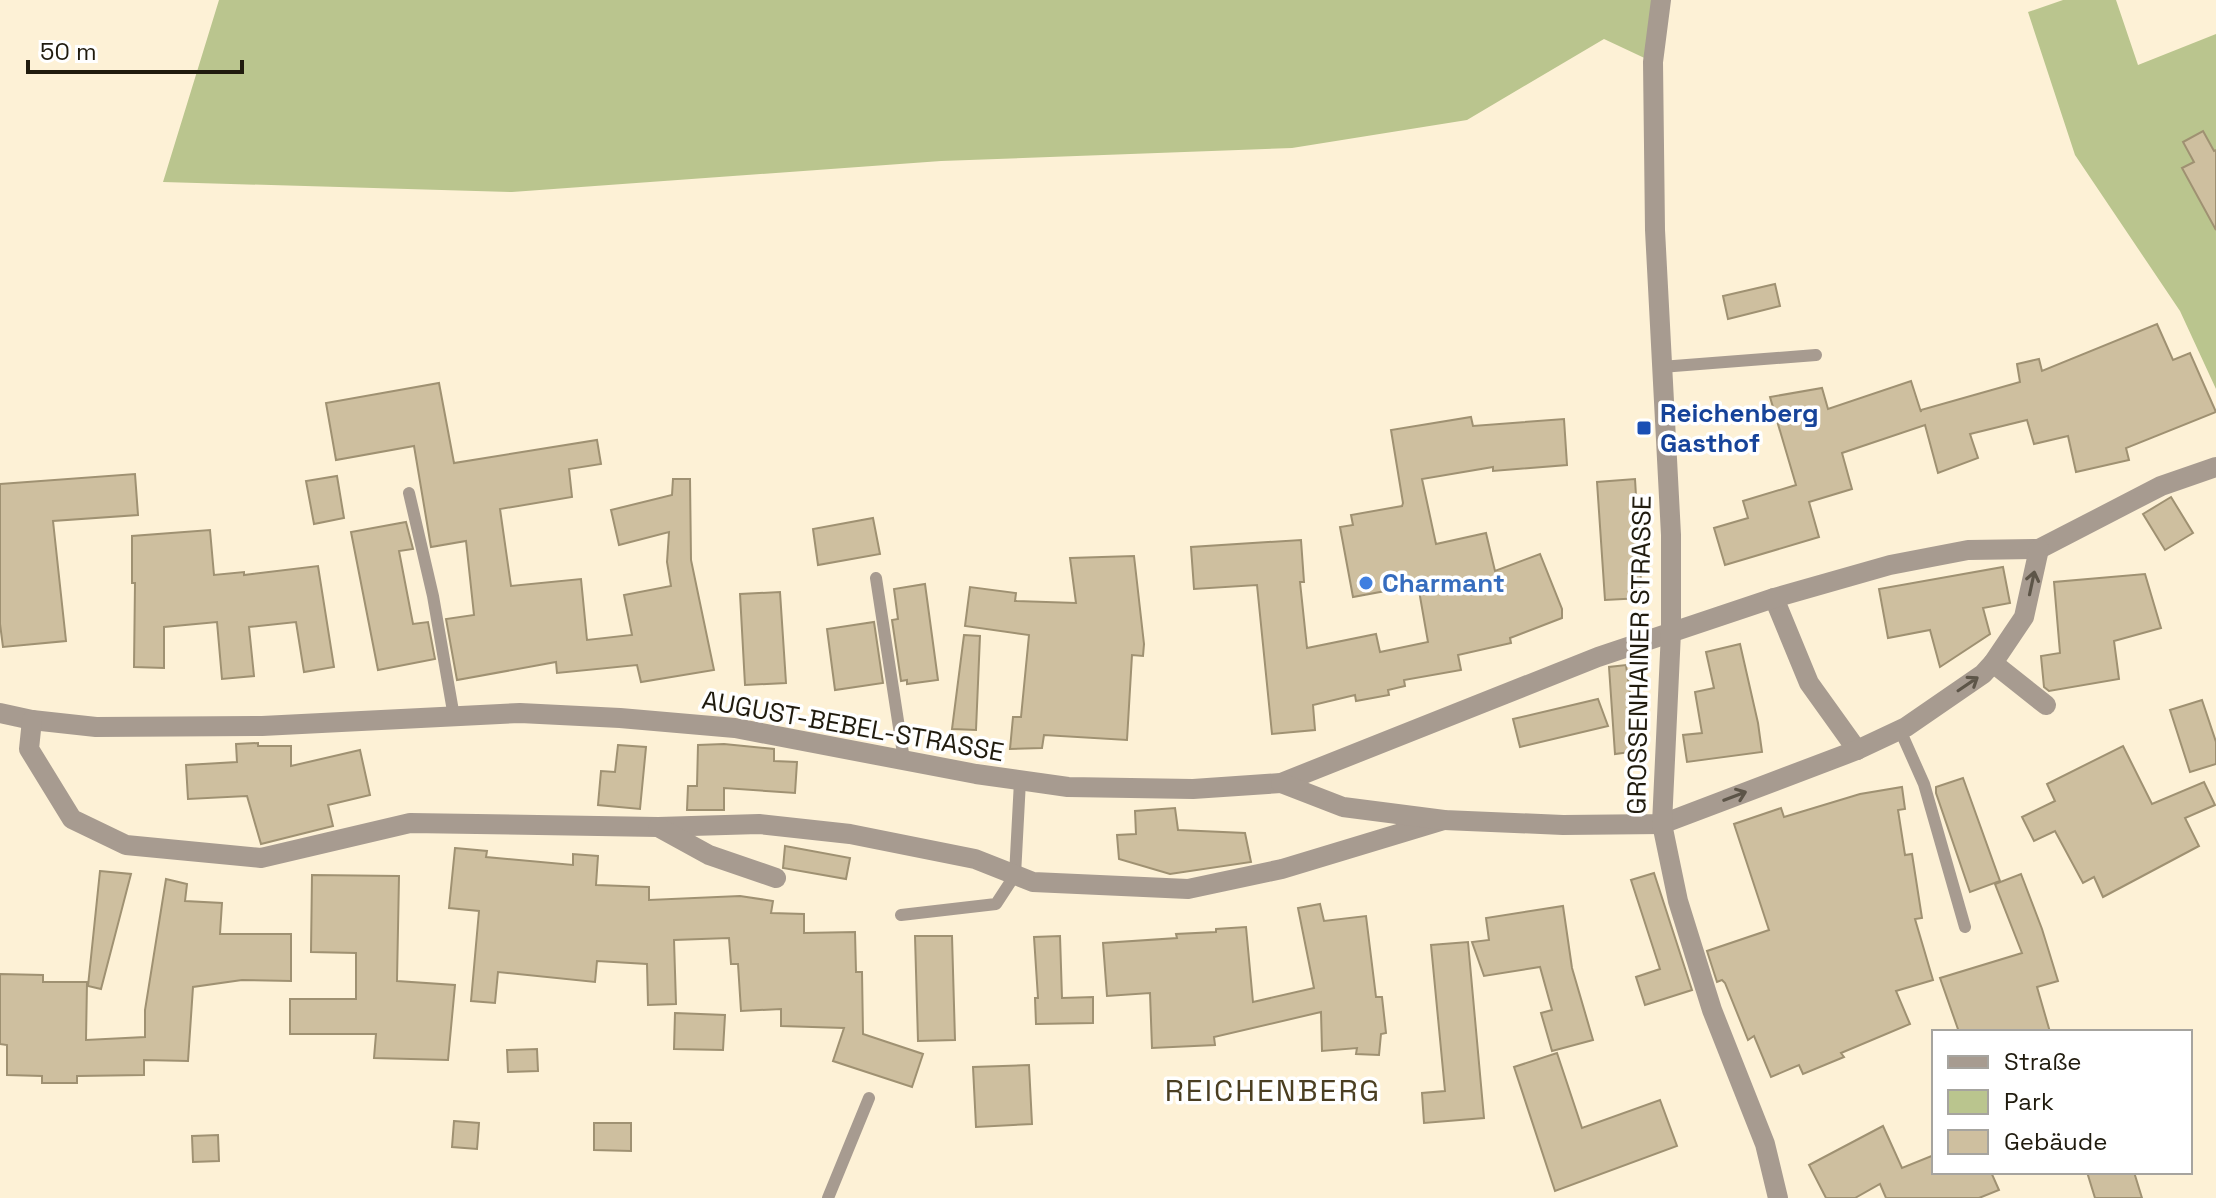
<svg xmlns="http://www.w3.org/2000/svg" width="2216" height="1198" font-family="'Space Grotesk',sans-serif">
	<style>
		.green { fill: #bac58e }
		.building { fill: #cebf9f; stroke: #9f9172; stroke-width: 2 }
		.lines { fill: none; stroke-linecap: round; stroke-linejoin: round }
		.service { stroke: #a79b90; stroke-width: 12 }
		.minor { stroke: #a79b90; stroke-width: 20 }
		.tertiary { stroke: #a79b90; stroke-width: 20 }
		.oneway { stroke: #5d5548 }
		.transit-dot { fill: #1a4fb4; stroke: #fff; stroke-width: 3 }
		.shop-dot { fill: #3f7fe0; stroke: #fff; stroke-width: 3 }
		.labels { text-anchor: middle; stroke-width: 7; stroke-linejoin: round; paint-order: stroke }
		.transit-label { font-size: 26px; font-weight: bold; fill: #164399; stroke: #fff; text-anchor: start }
		.shop-label { font-size: 26px; font-weight: bold; fill: #366cbe; stroke: #fff; text-anchor: start }
		.street-label { font-size: 26px; fill: #201b0e; stroke: #fff }
		.quarter-label { font-size: 30px; letter-spacing: 2px; fill: #4a3e21; stroke: #fff }
	</style>
	<rect width="100%" height="100%" fill="#fdf1d6"/>
	<g class="green">
		<polygon points="219,0 1661,0 1653,62 1604,39 1467,120 1292,148 941,161 512,192 163,182"/>
		<polygon points="2063,0 2116,0 2138,65 2216,34 2216,389 2180,311 2075,155 2028,12"/>
	</g>
	<g class="building">
		<polygon points="2203,131 2214,151 2216,150 2216,230 2182,168 2194,162 2183,142"/>
		<polygon points="1775,284 1780,306 1728,319 1723,296"/>
		<polygon points="2157,324 2173,360 2190,353 2216,412 2126,448 2129,460 2076,472 2068,436 2034,444 2027,420 1970,434 1978,458 1938,473 1925,425 1842,453 1852,489 1809,502 1819,537 1725,565 1714,528 1748,518 1743,501 1796,485 1770,397 1822,388 1828,409 1911,381 1921,412 1921,410 2020,382 2017,364 2039,359 2042,371"/>
		<polygon points="439,383 454,463 597,440 601,464 569,469 572,497 500,509 511,586 581,579 587,640 632,635 624,595 671,586 667,562 669,532 619,545 611,510 672,495 673,479 690,479 691,560 714,670 641,682 637,665 557,673 556,662 457,680 446,619 474,615 466,541 431,547 414,446 336,460 326,403"/>
		<polygon points="1471,417 1473,426 1564,419 1567,465 1493,471 1493,467 1422,479 1436,544 1486,533 1495,571 1540,554 1562,609 1562,618 1510,638 1511,643 1458,655 1461,670 1404,680 1405,686 1388,690 1389,695 1356,701 1355,695 1313,705 1315,730 1272,734 1257,585 1194,589 1191,547 1301,540 1304,582 1300,582 1307,648 1376,634 1380,652 1428,642 1418,585 1353,597 1340,527 1353,525 1351,515 1402,506 1403,503 1391,430"/>
		<polygon points="135,474 138,515 53,521 66,641 3,647 0,624 0,484"/>
		<polygon points="337,476 344,518 314,524 306,481"/>
		<polygon points="1635,479 1642,598 1605,600 1597,482"/>
		<polygon points="2171,497 2193,533 2165,550 2143,514"/>
		<polygon points="873,518 880,554 818,565 813,529"/>
		<polygon points="406,522 413,549 399,551 413,624 428,622 435,659 378,670 351,532"/>
		<polygon points="210,530 214,575 244,572 244,575 318,566 334,667 304,672 296,622 249,627 254,676 222,679 217,622 164,627 164,668 134,667 135,583 132,583 132,536"/>
		<polygon points="1134,556 1144,644 1143,656 1132,655 1127,740 1044,735 1042,748 1010,749 1013,717 1021,717 1029,635 965,626 970,587 1016,593 1015,601 1076,603 1070,558"/>
		<polygon points="2003,567 2010,603 1983,608 1990,634 1940,667 1930,630 1888,638 1879,589"/>
		<polygon points="2145,574 2161,628 2114,641 2119,679 2049,691 2044,687 2041,656 2060,653 2054,582"/>
		<polygon points="925,584 938,680 907,684 907,680 901,681 892,620 898,619 894,589"/>
		<polygon points="780,592 786,683 745,685 740,594"/>
		<polygon points="874,622 883,683 835,690 827,629"/>
		<polygon points="964,635 980,636 976,730 952,729"/>
		<polygon points="1740,644 1758,723 1762,752 1687,762 1683,735 1702,733 1695,692 1714,688 1706,652"/>
		<polygon points="1626,665 1638,751 1615,754 1609,667"/>
		<polygon points="1598,699 1608,726 1520,747 1513,719"/>
		<polygon points="2202,700 2216,742 2216,764 2190,772 2170,710"/>
		<polygon points="258,743 258,746 291,746 291,766 360,750 370,795 328,805 333,826 261,844 247,796 188,799 186,765 237,762 236,744"/>
		<polygon points="724,744 774,749 774,761 797,762 795,793 724,788 724,810 687,810 688,786 697,786 698,745"/>
		<polygon points="618,745 646,747 640,809 598,805 601,771 615,772"/>
		<polygon points="2123,746 2152,804 2204,782 2215,805 2185,818 2199,846 2103,897 2094,877 2083,883 2055,831 2034,841 2022,817 2055,801 2047,784"/>
		<polygon points="1963,778 2000,881 1970,892 1936,793 1936,787"/>
		<polygon points="1902,787 1905,809 1898,810 1905,855 1912,854 1922,918 1915,919 1933,980 1896,991 1910,1024 1841,1053 1844,1057 1803,1074 1799,1065 1771,1077 1754,1036 1748,1040 1725,983 1722,980 1717,982 1707,951 1769,930 1734,824 1781,808 1784,817 1860,794"/>
		<polygon points="1175,808 1178,830 1245,833 1251,862 1170,874 1119,859 1117,835 1136,834 1135,811"/>
		<polygon points="785,846 850,858 846,879 783,868"/>
		<polygon points="455,848 487,851 486,857 573,865 573,854 598,856 596,885 649,887 649,900 740,896 773,901 771,913 804,914 804,933 855,932 856,972 862,972 863,1034 923,1054 912,1087 833,1061 844,1028 781,1026 781,1009 741,1011 738,964 731,964 729,938 674,940 676,1004 648,1005 647,964 597,961 595,982 498,972 495,1003 471,1001 479,911 449,908"/>
		<polygon points="100,871 131,874 101,989 88,986"/>
		<polygon points="1654,873 1692,990 1645,1005 1636,977 1660,969 1631,880"/>
		<polygon points="2021,874 2042,929 2058,981 2037,987 2050,1032 1959,1032 1940,978 2022,953 1995,884"/>
		<polygon points="312,875 399,876 397,981 455,985 448,1060 374,1058 376,1034 290,1034 290,999 356,999 356,953 311,952"/>
		<polygon points="166,879 187,884 185,901 222,903 220,934 291,934 291,981 242,980 193,987 188,1061 144,1060 144,1075 77,1076 77,1083 42,1083 42,1076 7,1075 7,1045 0,1044 0,974 43,975 43,982 87,982 86,1040 145,1037 145,1010"/>
		<polygon points="1320,904 1324,921 1366,916 1376,997 1382,997 1386,1033 1381,1034 1379,1055 1356,1054 1357,1048 1322,1051 1321,1012 1214,1037 1215,1045 1152,1048 1150,993 1107,996 1103,943 1177,938 1176,934 1216,932 1216,929 1246,927 1253,1002 1314,988 1298,908"/>
		<polygon points="1563,906 1572,968 1593,1040 1552,1051 1541,1013 1552,1010 1540,967 1484,976 1472,942 1489,940 1486,918"/>
		<polygon points="915,936 952,936 955,1040 918,1041"/>
		<polygon points="1060,936 1062,998 1093,997 1093,1023 1036,1024 1035,998 1038,998 1034,937"/>
		<polygon points="1468,942 1484,1118 1424,1123 1422,1093 1445,1091 1431,945"/>
		<polygon points="675,1013 725,1015 723,1050 674,1049"/>
		<polygon points="537,1049 538,1071 508,1072 507,1050"/>
		<polygon points="1557,1053 1582,1128 1660,1100 1677,1146 1555,1191 1514,1067"/>
		<polygon points="1029,1065 1032,1124 976,1127 973,1067"/>
		<polygon points="454,1121 479,1123 477,1149 452,1147"/>
		<polygon points="594,1123 631,1123 631,1151 594,1150"/>
		<polygon points="1883,1126 1902,1168 1934,1155 1934,1172 1991,1172 1999,1190 1979,1198 1886,1198 1880,1184 1855,1198 1826,1198 1809,1165"/>
		<polygon points="218,1135 219,1161 193,1162 192,1136"/>
		<polygon points="2087,1172 2134,1172 2142,1198 2095,1198"/>
	</g>
	<g class="lines">
		<g class="service">
			<polyline points="1661,367 1816,355"/>
			<polyline points="409,493 433,596 454,717"/>
			<polyline points="876,578 904,760"/>
			<polyline points="1900,730 1924,784 1965,927"/>
			<polyline points="901,915 996,904 1015,875 1020,781"/>
			<polyline points="828,1198 869,1098"/>
		</g>
		<g class="minor">
			<polyline points="1774,598 1809,683 1857,750"/>
			<polyline points="1993,663 2046,705"/>
			<polyline points="0,713 32,720 96,727 262,726 520,713 620,718 735,728 976,774 1068,787 1193,789 1281,783 1598,657 1774,598 1890,565 1968,550 2039,549 2161,486 2216,467"/>
			<polyline points="32,720 29,749 72,819 126,845 261,858 410,823 658,827 759,824 850,834 975,859 1033,882 1188,889 1282,869 1444,820"/>
			<polyline points="1281,783 1343,807 1444,820 1563,825 1662,824 1857,750 1906,727 1983,674 1993,663 2024,617 2039,549"/>
			<polyline points="658,827 709,855 776,878"/>
		</g>
		<polyline class="tertiary" points="1661,0 1653,62 1655,230 1671,535 1671,632 1662,824 1678,901 1712,1010 1765,1144 1778,1198"/>
	</g>
	<defs><path id="oneway-shaft" d="M-6 0H5M1.5-3L5.5 0L1.5 3" fill="none" stroke-width="1.6" stroke-linecap="round" stroke-linejoin="round" transform="scale(2)"/></defs>
	<g class="oneway">
		<use href="#oneway-shaft" transform="translate(2032 583) rotate(-78)"/>
		<use href="#oneway-shaft" transform="translate(1968 684) rotate(-34)"/>
		<use href="#oneway-shaft" transform="translate(1735 796) rotate(-21)"/>
	</g>
	<rect class="transit-dot" x="1636" y="420" width="16" height="16" rx="4"/>
	<circle class="shop-dot" cx="1366" cy="583" r="8"/>
	<g class="labels">
		<g class="transit-label">
			<text x="1660" y="422">Reichenberg<tspan x="1660" dy="30">Gasthof</tspan></text>
		</g>
		<g class="shop-label">
			<text x="1382" y="592">Charmant</text>
		</g>
		<g class="street-label">
			<text transform="translate(1639 655) rotate(-89)" y="9">GROSSENHAINER STRASSE</text>
			<text transform="translate(853 726) rotate(10)" y="9">AUGUST-BEBEL-STRASSE</text>
		</g>
		<g class="quarter-label">
			<text x="1273" y="1101">REICHENBERG</text>
		</g>
	</g>
	<rect x="1932" y="1030" width="260" height="144" fill="#ffffff" stroke="#a6a49f" stroke-width="2"/>
	<rect x="1948" y="1056" width="40" height="12" fill="#a79b90" stroke="#a6a49f" stroke-width="2"/>
	<text x="2004" y="1070" font-size="24" fill="#201b0e">Straße</text>
	<rect x="1948" y="1090" width="40" height="24" fill="#bac58e" stroke="#a6a49f" stroke-width="2"/>
	<text x="2004" y="1110" font-size="24" fill="#201b0e">Park</text>
	<rect x="1948" y="1130" width="40" height="24" fill="#cebf9f" stroke="#a6a49f" stroke-width="2"/>
	<text x="2004" y="1150" font-size="24" fill="#201b0e">Gebäude</text>
	<path d="M28 60v12h214v-12" fill="none" stroke="#201b0e" stroke-width="4"/>
	<text x="40" y="60" font-size="24" fill="#201b0e" stroke="#ffffff" stroke-width="6" paint-order="stroke">50 m</text>
</svg>
